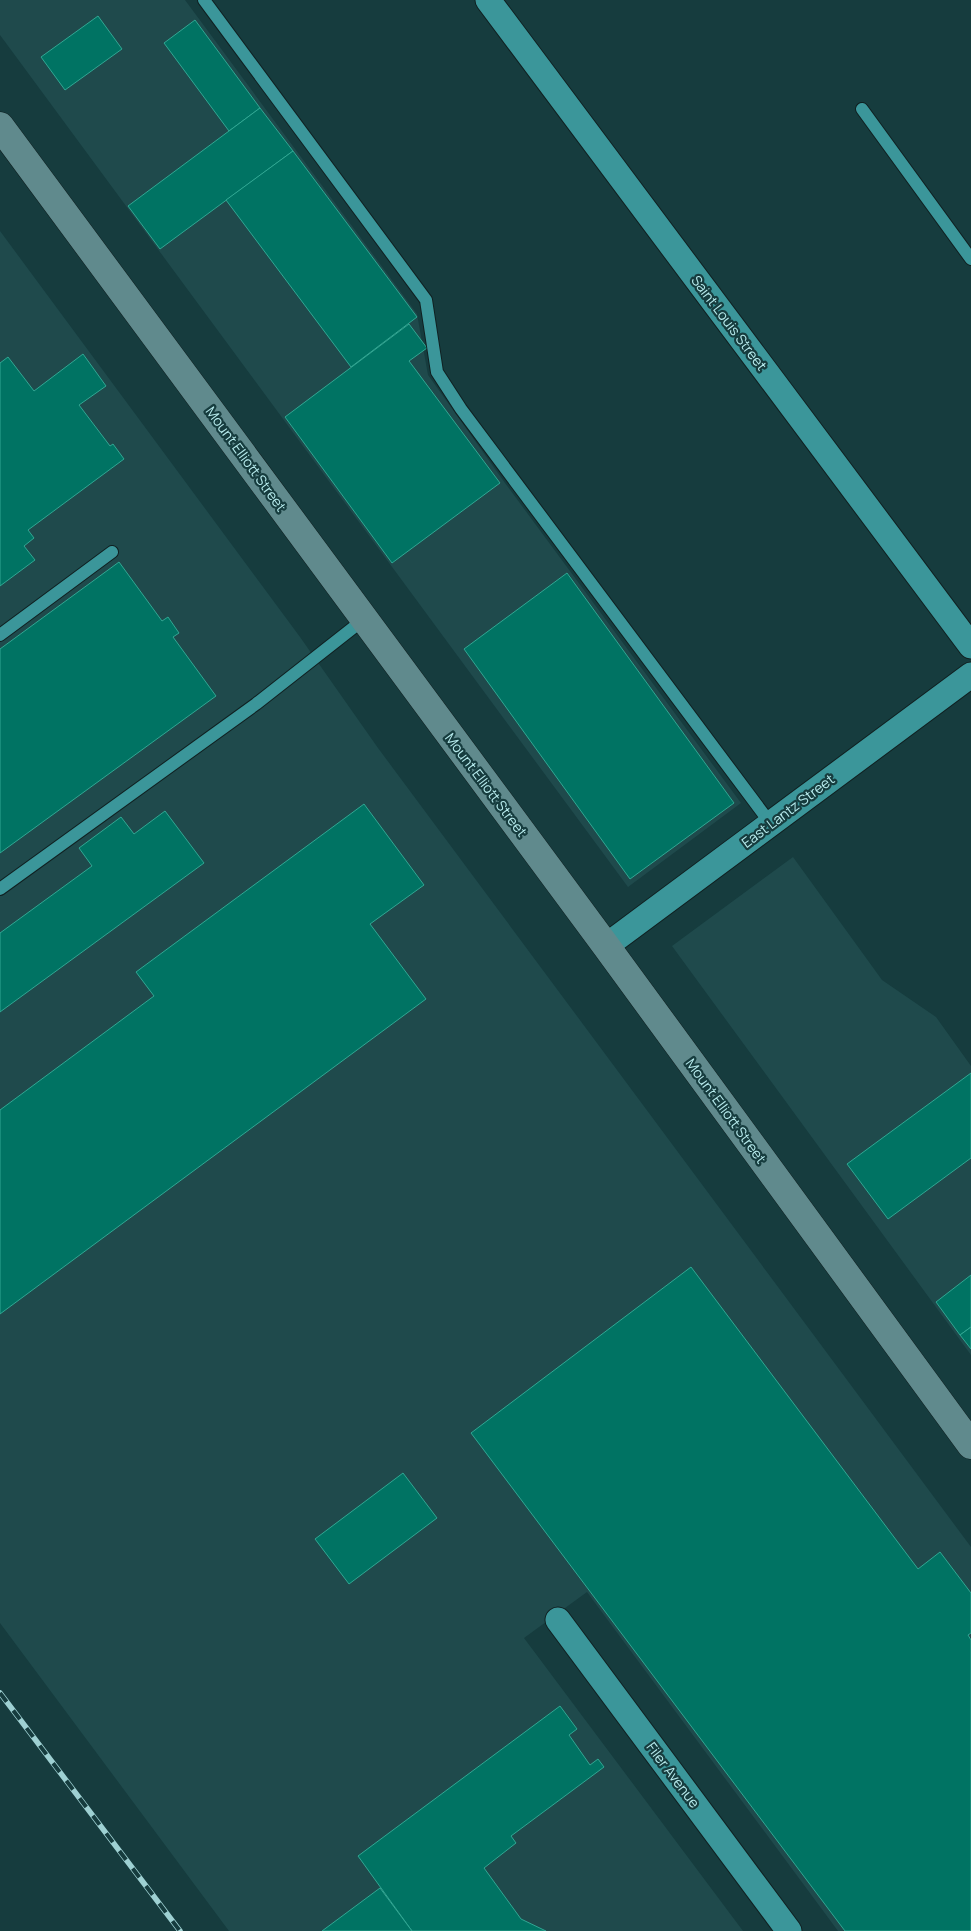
<svg xmlns="http://www.w3.org/2000/svg" width="971" height="1931" font-family="Manrope,sans-serif">
	<style>
		.built { fill: #1f4a4c }
		.building { fill: #007363; stroke: #31a793 }
		.lines { fill: none; stroke-linecap: round; stroke-linejoin: round }
		.lane-casing { stroke: #102021; stroke-width: 14 }
		.street-casing { stroke: #102021; stroke-width: 27 }
		.secondary-casing { stroke: #102021; stroke-width: 29 }
		.lane { stroke: #3b969a; stroke-width: 12 }
		.street { stroke: #3b969a; stroke-width: 25 }
		.secondary { stroke: #608a8d; stroke-width: 28 }
		.rail-casing { stroke: #9ed0d2; stroke-width: 5.5 }
		.rail { stroke: #163c3e; stroke-width: 4; stroke-dasharray: 11; stroke-linecap: butt }
		.labels { text-anchor: middle; stroke-width: 4.5; stroke-linejoin: round; paint-order: stroke }
		.street-label { font-size: 14px; fill: #b8ecee; stroke: #163c3e }
	</style>
	<rect width="100%" height="100%" fill="#163c3e"/>
	<g class="built">
		<polygon points="0,0 185,0 417,314 428,375 505,483 741,803 628,887 0,35"/>
		<polygon points="0,231 300,637 378,748 971,1547 971,1931 838,1931 587,1592 524,1638 743,1931 229,1931 0,1623"/>
		<polygon points="793,857 882,980 936,1017 971,1066 971,1355 672,946"/>
	</g>
	<g class="building">
		<polygon points="98,16 122,49 65,90 41,57"/>
		<polygon points="195,20 260,108 229,131 164,43"/>
		<polygon points="260,108 293,151 160,249 128,206"/>
		<polygon points="293,151 417,317 351,367 226,200"/>
		<polygon points="409,324 427,348 409,361 500,483 392,563 285,417"/>
		<polygon points="83,354 106,386 79,405 110,446 113,444 124,459 28,530 34,538 24,546 35,560 0,586 0,363 8,357 34,391"/>
		<polygon points="119,562 162,621 168,617 179,633 173,637 216,696 0,853 0,649"/>
		<polygon points="567,573 734,803 630,879 464,649"/>
		<polygon points="364,804 424,885 370,924 426,999 0,1314 0,1110 154,996 136,972"/>
		<polygon points="165,811 204,863 0,1012 0,933 92,866 79,848 121,817 134,834"/>
		<polygon points="971,1073 971,1158 888,1219 847,1164"/>
		<polygon points="691,1267 918,1569 940,1552 971,1593 971,1633 968,1635 971,1640 971,1931 845,1931 471,1433"/>
		<polygon points="971,1275 971,1327 960,1335 936,1302"/>
		<polygon points="971,1327 971,1349 960,1335"/>
		<polygon points="403,1473 437,1518 349,1584 315,1539"/>
		<polygon points="560,1706 577,1729 569,1735 590,1765 598,1759 604,1767 511,1836 516,1843 484,1868 521,1919 546,1931 412,1931 358,1856"/>
		<polygon points="380,1888 412,1931 322,1931"/>
	</g>
	<g class="lines">
		<g class="lane-casing">
			<g id="lane">
				<polyline points="204,0 426,300 437,372 461,409 771,824"/>
				<polyline points="862,109 971,259"/>
				<polyline points="0,635 112,552"/>
				<polyline points="0,889 256,704 363,620"/>
			</g>
		</g>
		<g class="street-casing">
			<g id="street">
				<polyline points="488,0 971,646"/>
				<polyline points="606,946 971,675"/>
				<polyline points="558,1620 789,1931"/>
			</g>
		</g>
		<g class="secondary-casing">
			<polyline id="secondary" points="0,126 606,946 971,1445"/>
		</g>
		<use href="#lane" class="lane"/>
		<use href="#street" class="street"/>
		<use href="#secondary" class="secondary"/>
		<g class="rail-casing">
			<polyline id="rail" points="0,1693 180,1931"/>
		</g>
		<use href="#rail" class="rail"/>
	</g>
	<g class="labels">
		<g class="street-label">
			<text transform="translate(729 323) rotate(53)" y="5">Saint Louis Street</text>
			<text transform="translate(246 459) rotate(54)" y="5">Mount Elliott Street</text>
			<text transform="translate(486 785) rotate(53)" y="5">Mount Elliott Street</text>
			<text transform="translate(788 811) rotate(-37)" y="5">East Lantz Street</text>
			<text transform="translate(726 1111) rotate(54)" y="5">Mount Elliott Street</text>
			<text transform="translate(673 1775) rotate(53)" y="5">Filer Avenue</text>
		</g>
	</g>
</svg>
